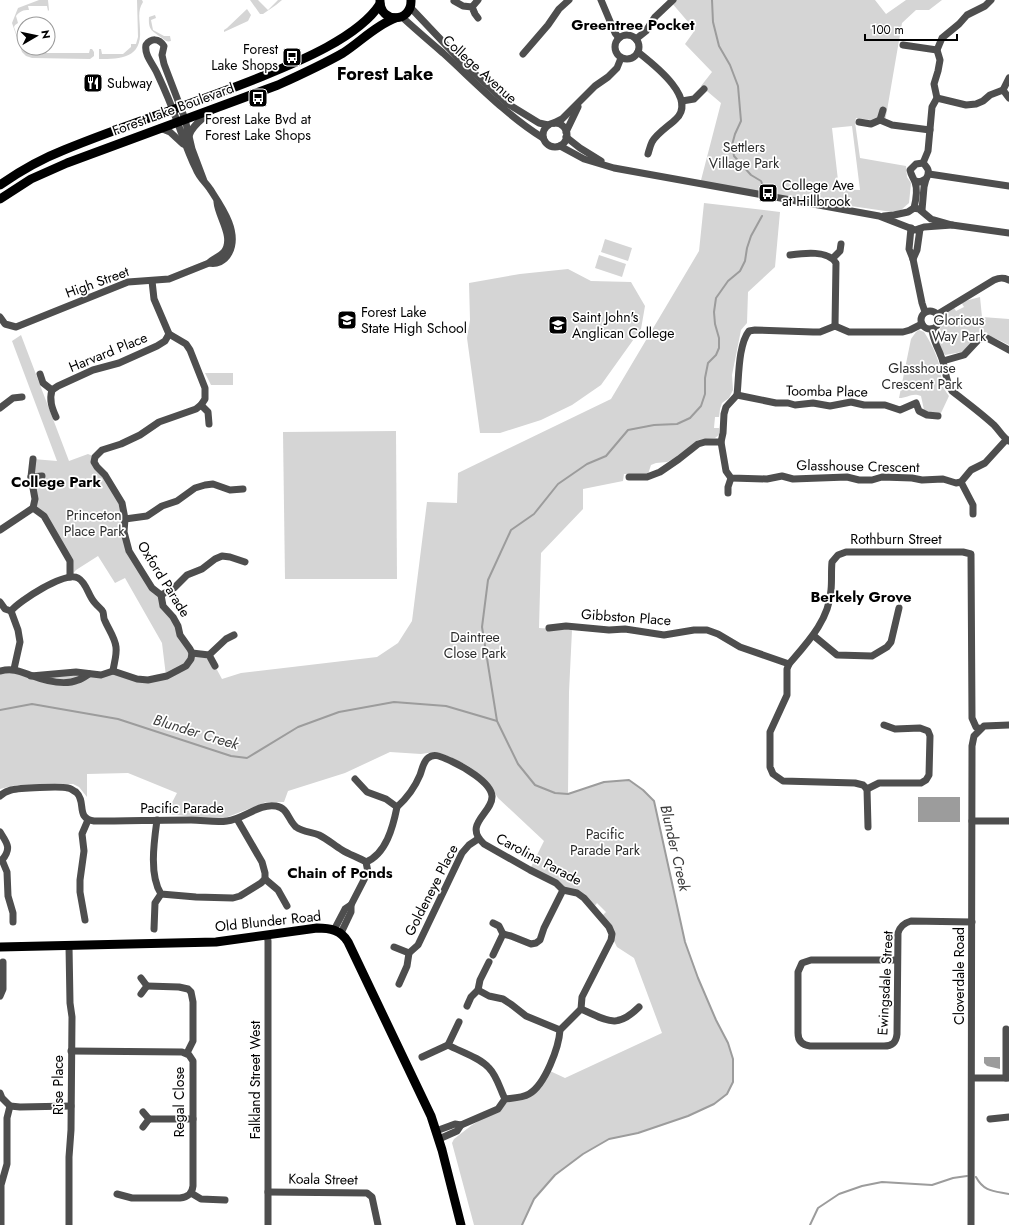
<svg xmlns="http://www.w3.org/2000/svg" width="1009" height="1225" font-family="Jost,sans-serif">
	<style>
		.green { fill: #d5d5d5; fill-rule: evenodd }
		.water { fill: #9c9c9c }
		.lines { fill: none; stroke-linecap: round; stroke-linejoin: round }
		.stream { stroke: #9c9c9c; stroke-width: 2 }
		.minor { stroke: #4e4e4e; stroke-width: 7 }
		.major { stroke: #000; stroke-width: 9 }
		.labels { text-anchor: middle; stroke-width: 3.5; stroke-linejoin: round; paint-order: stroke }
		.poi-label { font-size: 14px; fill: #000; stroke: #fff; text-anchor: start }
		.street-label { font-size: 14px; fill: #000; stroke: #fff }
		.park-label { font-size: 14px; fill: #2c2c2c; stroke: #fff }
		.neighbourhood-label { font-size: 15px; font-weight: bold; fill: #000; stroke: #fff }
		.water-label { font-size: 15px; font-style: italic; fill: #3d3d3d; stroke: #fff }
		.district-label { font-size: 18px; font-weight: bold; fill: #000; stroke: #fff }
	</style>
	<rect width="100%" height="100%" fill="#fff"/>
	<g class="green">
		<path d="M39 0H48L49 10 48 11 47 6H28L29 10C23 10 20 11 16 16L18 23 15 25 14 27 21 47 26 48 27 53H89L90 49H92L94 52V56L90 59 32 58 26 56 22 52 12 23 18 8Z"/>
		<path d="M137 0H142L143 2C137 11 140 20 140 30 142 58 121 59 99 59V49H101L102 54H123L131 47V44H136L138 37Z"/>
		<polygon points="250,0 258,0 268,10 278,0 282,0 276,5 263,14 260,14"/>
		<path d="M673 0H875L886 14 906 0H942L929 10H916L902 23 885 122 856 118 855 122 860 158 906 166 907 177 911 183 909 203 901 210 892 212 700 184 721 103 701 86 712 72 685 44 695 30 671 2ZM852 126 860 190 839 189 832 128Z"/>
		<polygon points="247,9 251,15 248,21 224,32 224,30 227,28"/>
		<path d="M155 15 156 18 151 20 153 30 164 36H170L171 41C167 42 166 41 162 38 153 31 148 31 149 17Z"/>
		<polygon points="704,203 780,212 775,267 748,292 747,323 741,330 732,375 733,390 729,398 722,403 720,409 719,417 715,417 714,428 719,428 719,435 715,438 698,440 679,456 667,462 656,463 651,465 648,474 624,474 623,481 583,489 583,509 541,553 539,628 572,630 569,692 568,794 588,788 604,782 629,780 643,790 654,801 685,942 698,978 716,1020 728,1043 733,1059 733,1082 727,1094 714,1104 688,1116 638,1133 609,1139 583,1154 555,1175 534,1199 522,1225 474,1225 452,1143 454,1139 472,1125 497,1110 506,1102 521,1099 550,1071 565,1078 662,1033 634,958 617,947 614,941 614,933 602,916 606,912 597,903 594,907 531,867 544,841 498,798 490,785 481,776 470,767 455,759 440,753 434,752 421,754 390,752 345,773 288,791 284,802 266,802 225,818 217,819 166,814 177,793 128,773 87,774 87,797 79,787 73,784 16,785 0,789 0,671 31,676 113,671 137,679 166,676 162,643 125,578 115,583 98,556 76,570 70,577 70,561 44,516 33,508 33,459 57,461 12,341 21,335 69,461 88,454 95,457 122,503 125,542 161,595 190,649 209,655 222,679 241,673 377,657 398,643 412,621 427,502 457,503 458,473 611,399 699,251"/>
		<polygon points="605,239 632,248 628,261 601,252"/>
		<polygon points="599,255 626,264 622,277 595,268"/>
		<polygon points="568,269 591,281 631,282 645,306 641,329 601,385 572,405 541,420 500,433 480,433 467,338 470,320 469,283 520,274"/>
		<path d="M980 297 982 317 1009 319V345C998 340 989 334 977 336L962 352 945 355 941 350 936 336 942 325 946 312 953 306 956 311 964 307 961 302Z"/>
		<path d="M919 330 924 332C930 341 936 353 939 364 942 377 940 385 949 396L941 413 926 412 924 410 921 396C912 392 908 398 899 398L911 339 916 332Z"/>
		<polygon points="205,373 233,373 233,385 211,385"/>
		<polygon points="396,431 397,579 285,579 283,432"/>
	</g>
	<g class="water">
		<rect x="918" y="797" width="42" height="25"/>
		<polygon points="984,1057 1000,1057 1000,1069 987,1066 984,1063"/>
	</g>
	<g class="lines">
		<g class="stream">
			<polyline points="712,0 713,22 719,46 730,65 738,86 741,121 735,134 732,145 734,156 751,175 761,181 765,191"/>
			<polyline points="0,710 32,704 118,719 231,756 247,758 298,727 339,712 394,702 446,706 497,721 518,764 535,785 555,793 568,794 604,782 629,780 643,790 654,801 685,942 698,978 716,1020 728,1043 733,1059 733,1082 727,1094 714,1104 688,1116 638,1133 609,1139 583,1154 555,1175 534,1199 522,1225"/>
			<polyline points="497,721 482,627 488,580 511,530 534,514 558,484 587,464 606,456 628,430 654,425 677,424 690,418 701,406 705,394 705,378 708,363 716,355 719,348 719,338 715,324 714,312 716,298 728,281 740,271 745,261 747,248 751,236 762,216"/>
			<path d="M976 1177C984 1192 994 1191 1009 1194"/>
			<polyline points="810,1225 818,1208 839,1194 862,1186 882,1182 932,1185 953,1178 967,1176"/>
		</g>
		<g class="minor">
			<polyline points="601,0 615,33 619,38"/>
			<polyline points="454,1 463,6 472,7 475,14 478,18"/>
			<polyline points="410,7 462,62 508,104 539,123 548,125"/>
			<polyline points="472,7 478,0"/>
			<path d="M402 17C415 29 429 41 443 53 475 82 506 115 543 138"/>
			<circle cx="627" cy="47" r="12"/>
			<polyline points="636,39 646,31 655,17 673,0"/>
			<polyline points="903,45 937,50"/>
			<path d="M638 52C653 64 698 98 676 119 669 126 657 133 652 142 650 146 649 151 648 154"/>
			<polyline points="523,54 548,25 559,9 569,0"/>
			<polyline points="1003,90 1009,98"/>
			<polyline points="937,98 966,105 976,104 983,101 990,95 1003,90 1009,78"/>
			<polyline points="682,101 694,99 704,89"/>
			<polyline points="880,120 892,125 930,130"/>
			<polyline points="859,122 871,124 880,120 883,110"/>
			<polyline points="554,123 562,119 595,86 608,77 617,68 621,58"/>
			<circle cx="555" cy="135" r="12"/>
			<polyline points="160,128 170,132 183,144"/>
			<polyline points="566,132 578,107"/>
			<path d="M189 136C191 126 204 118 211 111"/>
			<polyline points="566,137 580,148 601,161"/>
			<polyline points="560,146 584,159 614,168 879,216 915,230 924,227 952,225"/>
			<polyline points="923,163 928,151 932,107 937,98 934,84 938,71 940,60 937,50 942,38 959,24 967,15 985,6 991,0"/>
			<polyline points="929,174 1009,186"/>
			<path d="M204 181 192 149 185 119 164 64 162 55 164 46C159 38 151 38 146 45 144 55 153 64 157 73 164 88 171 104 177 121 183 137 188 153 196 169 199 177 205 182 210 189 221 206 240 232 229 253 225 261 216 265 209 263"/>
			<path d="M914 208C916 200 918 190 915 182 913 177 911 175 910 170L916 164 923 163C929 169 930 172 926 179L920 182 915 181"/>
			<polyline points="922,210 924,187 926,179"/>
			<polyline points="884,216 894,215 908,212 914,208 919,209 931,219 952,225 1009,233"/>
			<polyline points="911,228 909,249 913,259 922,303 925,312"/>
			<path d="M790 255C804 253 828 250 836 263L835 326"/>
			<polyline points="833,258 840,251 841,244"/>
			<polyline points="913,259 917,250 920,229"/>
			<circle cx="930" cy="320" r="9"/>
			<path d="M938 314 994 280C999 278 1003 277 1009 280"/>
			<path d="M0 317 5 324 16 327 128 282 169 279 209 263C213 258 220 257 224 252 235 237 218 217 217 202"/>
			<path d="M922 324 910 330 903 332H849L835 326 820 332H813L755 330 749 331C738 345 739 378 737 395L726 407 724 414 723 433 721 442 726 471 731 478 767 479 782 476 793 479 847 477 859 480H872L882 477 912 478 922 480 943 479 956 483 961 482 971 470 985 463 1006 440"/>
			<path d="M932 329C933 341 937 345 941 356 946 368 945 381 952 391 966 402 981 413 994 425 999 430 1003 438 1009 441"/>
			<polyline points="943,361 964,355 979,339 987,338 1009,350"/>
			<path d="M40 374 43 383 52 390C49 400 52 408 56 417"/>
			<polyline points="52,390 58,386 93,370 119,363 157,346 165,341 169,334"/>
			<polyline points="737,395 776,403 788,403 795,405 813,403 830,406 851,402 864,405 885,405 900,410 916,403 919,411 927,415 938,416"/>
			<polyline points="201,405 208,412 209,424"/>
			<polyline points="0,408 13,398 22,397"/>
			<polyline points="33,459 31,477 35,499 33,508 44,516 70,561 70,577"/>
			<polyline points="31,477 42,476"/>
			<polyline points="629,477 647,477 660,472 679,459 698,444 705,442 721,442"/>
			<polyline points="961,482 973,505 973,514"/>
			<polyline points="728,493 728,487 731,478"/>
			<polyline points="125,519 147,516 162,506 177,501 195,488 205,485 213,484 230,490 243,489"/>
			<polyline points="0,530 33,508"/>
			<polyline points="161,595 174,588 187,575 202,569 215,559 222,556 230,557 245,562"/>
			<polyline points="0,602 5,609 11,611"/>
			<polyline points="549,628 566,626 609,630 625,629 664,635 694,630 707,630 718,634 740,647 789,664"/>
			<polyline points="814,636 837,655 872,656 887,647 891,642 899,608"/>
			<polyline points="192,653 209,655 215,666"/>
			<polyline points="209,655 226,639 234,635"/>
			<path d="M14 669 20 642 18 630 11 611C19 601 65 571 78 578 87 583 88 596 95 603 98 607 101 608 103 612 104 615 103 618 105 621 109 630 115 638 116 647 117 655 114 663 113 671"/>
			<path d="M0 671C12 668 19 671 30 675 43 680 64 686 78 680 82 679 86 676 89 674"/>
			<polyline points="31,676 76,672 101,675 113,671 137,679 148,680 167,676 186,666 191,659 192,653 190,649 180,635 178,626 173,617 163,606 161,595 152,588 129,551 124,532 125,519 122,503 105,475 97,467 94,462 95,457 102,450 121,444 140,435 159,422 196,409 201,405 205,399 205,388 190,350 186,344 169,334 154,299 152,281"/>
			<polyline points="355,779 367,792 386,799 397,807"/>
			<path d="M867 789 863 785 855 783 783 781 773 774 770 767V732L787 695V669L789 664C808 642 829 620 831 590 832 581 831 571 832 562L838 555 846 552H963L971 554 972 718 976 727 980 729"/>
			<polyline points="867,789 879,783 921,783 926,780 929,775 930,736 928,731 920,728 895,729 884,725"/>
			<polyline points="867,789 868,827"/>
			<path d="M0 796C3 793 7 791 11 790 19 788 60 786 68 788 70 788 74 791 76 792 87 802 75 818 94 821 126 821 159 820 191 820 203 820 216 823 227 821 244 819 259 803 276 806 288 808 288 820 296 827 303 832 312 832 319 835 327 839 334 845 342 850 350 855 358 857 366 862L368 872 351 905 345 909 334 930"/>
			<path d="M157 820C154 842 149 875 161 894L196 897 233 898 240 896 261 883 265 879V873L262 862 237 819"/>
			<polyline points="972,821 1009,821"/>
			<path d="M0 832C7 843 12 848 2 860H0"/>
			<polyline points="2,860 7,872 8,896 13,913 13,922"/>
			<path d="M366 862C386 854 393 827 397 807 407 798 415 787 420 775 422 770 423 762 428 758 435 752 443 758 451 761 462 766 491 782 492 796 493 813 462 824 484 844L530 870 556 883 563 890 577 893 584 898 609 927 612 934 611 940 582 997 581 1009 560 1030C559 1047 545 1085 529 1094 522 1098 513 1098 505 1099L498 1109 461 1125 457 1131 439 1139"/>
			<polyline points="265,879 278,890 287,906"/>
			<polyline points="85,920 80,892 80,880 84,851 82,834 88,820"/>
			<polyline points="154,929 155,903 161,894"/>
			<polyline points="341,933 351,912 351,905"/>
			<polyline points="503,934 511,936 531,944 536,943 540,940 544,928 563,890"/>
			<polyline points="267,935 268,941 268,1225"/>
			<polyline points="394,947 409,953"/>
			<polyline points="493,955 503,934 499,926 493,923"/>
			<path d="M897 960H811L802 963 798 972V1033C798 1041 802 1045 810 1046H884C892 1046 896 1043 897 1034L898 933C900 926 904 923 911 921L972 922"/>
			<polyline points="399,984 407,966 409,953 418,945 462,853 469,845 478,839"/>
			<polyline points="147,986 179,987 188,989 191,992 193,1002 193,1041 187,1053"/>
			<polyline points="478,990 489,996 503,999 512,1005 526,1016 560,1030"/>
			<polyline points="141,994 147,986 141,978"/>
			<polyline points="0,996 3,989 3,962"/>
			<polyline points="467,1006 471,997 478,990 480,980 489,962"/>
			<path d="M581 1009C607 1020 616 1030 639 1007"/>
			<path d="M448 1045C461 1052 479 1057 489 1068 497 1076 500 1089 505 1099"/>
			<path d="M71 1051 182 1052 189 1055 193 1061V1186C192 1194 188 1197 180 1198H132L117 1194"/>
			<polyline points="422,1057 448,1045 459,1022"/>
			<polyline points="972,1078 1009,1078"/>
			<polyline points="1006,1078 1006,1029"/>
			<polyline points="0,1093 2,1098 10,1106 7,1118 7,1164 1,1185 1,1225"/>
			<polyline points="10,1106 20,1107 71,1106"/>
			<polyline points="143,1112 149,1119 143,1127"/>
			<polyline points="149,1119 193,1119"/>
			<polyline points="990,1119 1009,1117"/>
			<polyline points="436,1131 455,1124 461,1125"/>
			<polyline points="268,1192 367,1193 372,1197 378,1225"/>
			<polyline points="191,1193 201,1199 225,1200"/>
			<polyline points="69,1225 69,1157 71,1130 72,1017 70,1003 69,946"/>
			<polyline points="971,1225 972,746 974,736 984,726 1009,725"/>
		</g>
		<g class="major">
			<path d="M380 1C380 24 412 23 411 0"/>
			<path d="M0 185C20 171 41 159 64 150 129 123 197 103 263 76 298 62 359 37 380 4"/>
			<path d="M0 199 31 179 67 163 278 85C300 75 322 65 343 53 360 42 375 26 395 18"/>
			<path d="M0 947 216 942 317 928C330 928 341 930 348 942L431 1116 442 1150 461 1225"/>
		</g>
	</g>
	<defs>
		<g id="bus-square" transform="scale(1)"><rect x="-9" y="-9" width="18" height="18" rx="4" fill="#000" stroke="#fff"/><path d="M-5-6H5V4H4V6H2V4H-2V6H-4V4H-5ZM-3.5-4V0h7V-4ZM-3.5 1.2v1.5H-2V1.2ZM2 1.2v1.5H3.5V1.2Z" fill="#fff"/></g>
		<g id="restaurant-square" transform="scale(1)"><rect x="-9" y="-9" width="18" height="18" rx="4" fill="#000" stroke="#fff"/><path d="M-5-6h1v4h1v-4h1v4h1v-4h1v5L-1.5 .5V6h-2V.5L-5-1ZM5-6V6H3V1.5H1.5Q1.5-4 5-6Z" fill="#fff"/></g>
		<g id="school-square" transform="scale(1)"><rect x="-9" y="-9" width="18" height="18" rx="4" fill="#000" stroke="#fff"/><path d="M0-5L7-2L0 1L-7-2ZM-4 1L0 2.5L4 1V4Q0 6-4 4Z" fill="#fff"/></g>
	</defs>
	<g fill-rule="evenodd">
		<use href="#bus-square" x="292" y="57"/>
		<use href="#restaurant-square" x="93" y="83"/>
		<use href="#bus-square" x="258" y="98"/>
		<use href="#bus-square" x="768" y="193"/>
		<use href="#school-square" x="347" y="320"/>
		<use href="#school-square" x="558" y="325"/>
	</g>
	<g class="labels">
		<g class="poi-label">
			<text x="278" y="54" text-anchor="end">Forest<tspan x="278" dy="16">Lake Shops</tspan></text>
			<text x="107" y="88">Subway</text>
			<text x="258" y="124" text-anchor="middle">Forest Lake Bvd at<tspan x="258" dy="16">Forest Lake Shops</tspan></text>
			<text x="782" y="190">College Ave<tspan x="782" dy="16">at Hillbrook</tspan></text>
			<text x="361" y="317">Forest Lake<tspan x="361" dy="16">State High School</tspan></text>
			<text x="572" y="322">Saint John's<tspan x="572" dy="16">Anglican College</tspan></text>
		</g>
		<g class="street-label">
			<text transform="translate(480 69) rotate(42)" y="5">College Avenue</text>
			<text transform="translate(173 109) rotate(-20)" y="5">Forest Lake Boulevard</text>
			<text transform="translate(97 282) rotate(-20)" y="5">High Street</text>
			<text transform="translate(108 352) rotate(-22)" y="5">Harvard Place</text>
			<text transform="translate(827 391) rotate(1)" y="5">Toomba Place</text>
			<text transform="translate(858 466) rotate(1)" y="5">Glasshouse Crescent</text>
			<text x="896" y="544">Rothburn Street</text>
			<text transform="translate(164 579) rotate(58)" y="5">Oxford Parade</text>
			<text transform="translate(626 617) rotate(4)" y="5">Gibbston Place</text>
			<text x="182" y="813">Pacific Parade</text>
			<text transform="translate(539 859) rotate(28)" y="5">Carolina Parade</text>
			<text transform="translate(431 890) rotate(-63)" y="5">Goldeneye Place</text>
			<text transform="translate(268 921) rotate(-6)" y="5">Old Blunder Road</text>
			<text transform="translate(959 976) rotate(-90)" y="5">Cloverdale Road</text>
			<text transform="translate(885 983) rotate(-87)" y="5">Ewingsdale Street</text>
			<text transform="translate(255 1080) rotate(-90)" y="5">Falkland Street West</text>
			<text transform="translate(58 1085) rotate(-90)" y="5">Rise Place</text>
			<text transform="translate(179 1102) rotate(-90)" y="5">Regal Close</text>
			<text transform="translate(323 1179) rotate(1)" y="5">Koala Street</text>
		</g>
		<g class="park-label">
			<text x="744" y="152">Settlers<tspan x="744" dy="16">Village Park</tspan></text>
			<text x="959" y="325">Glorious<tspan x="959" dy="16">Way Park</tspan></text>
			<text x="922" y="373">Glasshouse<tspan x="922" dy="16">Crescent Park</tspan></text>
			<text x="94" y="520">Princeton<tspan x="94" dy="16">Place Park</tspan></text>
			<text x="475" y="642">Daintree<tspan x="475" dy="16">Close Park</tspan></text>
			<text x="605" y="839">Pacific<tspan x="605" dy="16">Parade Park</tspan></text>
		</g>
		<g class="neighbourhood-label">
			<text x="633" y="30">Greentree Pocket</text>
			<text x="56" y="487">College Park</text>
			<text x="861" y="602">Berkely Grove</text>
			<text x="340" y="878">Chain of Ponds</text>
		</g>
		<g class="water-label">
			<text transform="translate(196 732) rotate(17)" y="5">Blunder Creek</text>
			<text transform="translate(675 848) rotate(77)" y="5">Blunder Creek</text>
		</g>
		<g class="district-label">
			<text x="385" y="80">Forest Lake</text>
		</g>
	</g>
	<g transform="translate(36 36) rotate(81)"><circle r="19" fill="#ffffff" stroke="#999999"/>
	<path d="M0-3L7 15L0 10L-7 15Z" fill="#000000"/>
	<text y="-6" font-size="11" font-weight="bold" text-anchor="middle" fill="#000000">N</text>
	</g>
	<path d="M865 34v6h92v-6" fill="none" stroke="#000000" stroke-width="2"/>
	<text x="871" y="34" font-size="12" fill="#000000" stroke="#ffffff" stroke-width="3" paint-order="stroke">100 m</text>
</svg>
